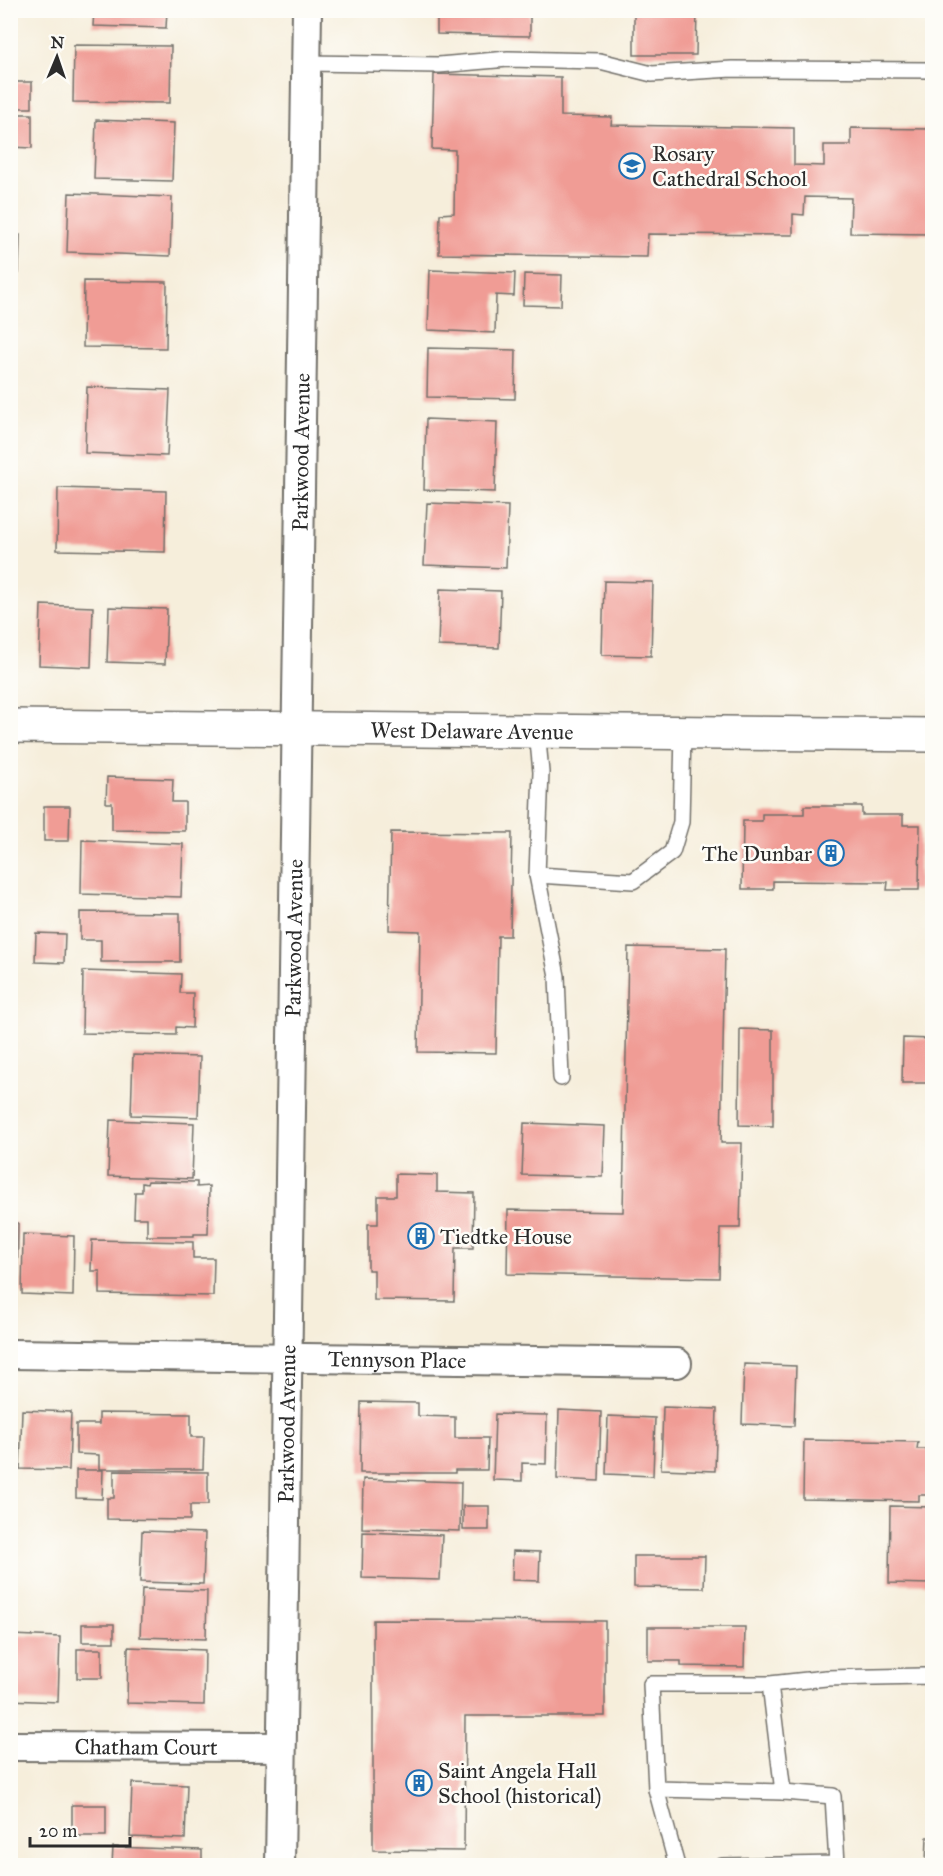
<svg xmlns="http://www.w3.org/2000/svg" width="943" height="1876" font-family="'IM FELL Great Primer',serif">
	<style>
		.building { fill: #f09c95 }
		.lines { fill: none; stroke-linecap: round; stroke-linejoin: round }
		.service-casing { stroke: #726f69; stroke-width: 18 }
		.minor-casing { stroke: #726f69; stroke-width: 32 }
		.tertiary-casing { stroke: #726f69; stroke-width: 36 }
		.service { stroke: #fff; stroke-width: 15 }
		.minor { stroke: #fff; stroke-width: 28 }
		.tertiary { stroke: #fff; stroke-width: 33 }
		.labels { text-anchor: middle; stroke-width: 5; stroke-linejoin: round; paint-order: stroke }
		.poi-label { font-size: 22px; fill: #2b2b2b; stroke: #fdfcf7; text-anchor: start }
		.street-label { font-size: 22px; fill: #2b2b2b; stroke: #fdfcf7 }
	</style>
	<rect width="100%" height="100%" fill="#fdfcf7"/>
	<filter id="ink" filterUnits="userSpaceOnUse"><feTurbulence type="fractalNoise" baseFrequency=".0167" numOctaves="2"/><feDisplacementMap in="SourceGraphic" scale="12" xChannelSelector="R" yChannelSelector="G"/><feConvolveMatrix kernelMatrix="1 2 1 2 8 2 1 2 1" color-interpolation-filters="sRGB"/></filter>
	<filter id="wash" filterUnits="userSpaceOnUse"><feTurbulence type="fractalNoise" baseFrequency=".008" numOctaves="4" result="noise"/><feDisplacementMap in="SourceGraphic" scale="24" xChannelSelector="R" yChannelSelector="G"/><feGaussianBlur stdDeviation="1.35" result="paint"/><feColorMatrix in="noise" values="0 0 0 0 0 0 0 0 0 0 0 0 0 0 0 0 0 1.4 0 .05"/><feComposite in="paint" operator="in"/></filter>
	<g filter="url(#wash)">
		<rect width="100%" height="100%" fill="#f6eedb"/>
		<g id="blocks">
			<g class="building">
				<polygon points="94,10 167,10 166,28 93,26"/>
				<polygon points="437,10 530,10 530,36 437,34"/>
				<polygon points="634,10 697,10 696,55 634,55"/>
				<polygon points="74,45 171,46 170,103 73,102"/>
				<polygon points="434,74 561,77 561,116 612,117 611,125 794,128 794,165 824,166 824,145 851,145 851,128 932,129 932,234 850,233 851,198 805,197 804,215 793,214 793,235 648,234 647,257 439,254 440,214 454,213 455,150 432,149"/>
				<rect x="10" y="82" width="22" height="26"/>
				<polygon points="10,114 32,114 32,148 10,147"/>
				<polygon points="96,120 174,123 172,181 94,179"/>
				<polygon points="69,193 172,197 170,256 67,252"/>
				<polygon points="10,235 20,235 19,273 10,272"/>
				<polygon points="430,270 515,273 514,296 496,295 495,333 428,330"/>
				<polygon points="524,274 562,275 561,306 523,305"/>
				<polygon points="84,281 167,282 166,348 83,347"/>
				<polygon points="428,348 516,350 515,399 427,397"/>
				<polygon points="87,387 170,390 167,456 85,453"/>
				<polygon points="426,419 497,422 495,492 424,490"/>
				<polygon points="58,488 166,491 165,552 57,550"/>
				<polygon points="427,503 508,506 506,568 424,565"/>
				<polygon points="604,581 653,582 651,656 602,655"/>
				<polygon points="440,589 501,591 499,648 438,646"/>
				<polygon points="41,605 93,607 91,667 39,665"/>
				<polygon points="109,607 167,609 165,664 107,662"/>
				<polygon points="107,777 173,779 172,802 185,802 185,831 112,830 112,803 106,803"/>
				<polygon points="44,806 70,806 69,841 44,841"/>
				<polygon points="804,806 862,806 862,815 903,815 903,825 920,825 919,890 887,890 888,882 773,881 773,889 742,889 743,821 762,821 762,814 804,814"/>
				<polygon points="391,832 512,833 510,936 498,936 496,1053 418,1052 420,931 389,930"/>
				<polygon points="82,840 183,844 181,897 81,894"/>
				<polygon points="80,912 180,913 180,962 101,962 101,940 80,940"/>
				<polygon points="36,933 65,934 64,963 35,962"/>
				<polygon points="628,947 725,949 721,1143 742,1143 740,1228 720,1228 719,1278 507,1274 508,1210 623,1212"/>
				<polygon points="83,971 181,974 180,993 193,993 192,1028 176,1027 176,1035 82,1033"/>
				<polygon points="740,1029 773,1030 773,1126 739,1125"/>
				<polygon points="903,1038 932,1039 932,1083 902,1083"/>
				<polygon points="133,1055 200,1057 198,1117 131,1115"/>
				<polygon points="110,1120 194,1123 192,1179 108,1176"/>
				<polygon points="524,1123 605,1126 603,1177 522,1175"/>
				<polygon points="396,1174 437,1175 437,1192 474,1193 473,1248 455,1248 454,1301 374,1300 374,1270 368,1270 368,1224 378,1224 378,1196 396,1196"/>
				<polygon points="148,1181 197,1182 197,1187 209,1186 208,1234 194,1234 194,1236 147,1236 147,1218 134,1218 135,1192 142,1192 142,1183 147,1184"/>
				<polygon points="10,1223 18,1223 17,1296 10,1296"/>
				<polygon points="23,1234 74,1236 73,1296 22,1294"/>
				<polygon points="92,1240 193,1242 193,1258 214,1258 213,1296 100,1294 100,1271 91,1271"/>
				<polygon points="744,1364 796,1366 794,1426 742,1424"/>
				<polygon points="361,1402 418,1403 418,1416 455,1417 455,1438 488,1438 487,1470 455,1470 455,1473 360,1473"/>
				<polygon points="663,1407 717,1409 715,1471 661,1469"/>
				<polygon points="22,1410 71,1412 69,1470 20,1469"/>
				<polygon points="559,1410 601,1412 599,1481 557,1479"/>
				<polygon points="99,1413 191,1414 191,1437 204,1437 203,1469 99,1469 99,1455 76,1454 76,1424 99,1424"/>
				<polygon points="495,1414 547,1415 546,1464 522,1463 522,1481 493,1480"/>
				<polygon points="608,1416 655,1418 653,1476 606,1474"/>
				<polygon points="804,1440 918,1442 917,1449 932,1449 932,1495 919,1495 919,1501 803,1499"/>
				<polygon points="76,1470 103,1470 102,1499 76,1498"/>
				<polygon points="114,1471 208,1472 208,1505 190,1505 190,1520 107,1519 107,1498 114,1498"/>
				<polygon points="363,1479 461,1482 460,1531 362,1528"/>
				<rect x="463" y="1506" width="26" height="24"/>
				<polygon points="890,1506 932,1507 932,1584 889,1583"/>
				<polygon points="142,1531 205,1533 203,1584 140,1582"/>
				<polygon points="363,1532 442,1535 440,1580 362,1578"/>
				<polygon points="513,1551 540,1552 539,1581 512,1580"/>
				<polygon points="634,1556 705,1556 704,1588 634,1587"/>
				<polygon points="142,1589 207,1591 206,1639 140,1637"/>
				<polygon points="373,1620 605,1621 605,1716 465,1716 464,1851 373,1850"/>
				<rect x="82" y="1624" width="32" height="18"/>
				<polygon points="648,1627 745,1627 744,1667 681,1666 681,1661 648,1661"/>
				<polygon points="11,1635 60,1637 58,1702 10,1700"/>
				<polygon points="128,1647 205,1650 204,1705 127,1703"/>
				<rect x="77" y="1649" width="25" height="29"/>
				<polygon points="132,1783 187,1785 185,1839 130,1837"/>
				<rect x="72" y="1805" width="34" height="31"/>
				<polygon points="927,1837 932,1837 932,1863 926,1863"/>
				<polygon points="113,1847 202,1850 202,1866 112,1866"/>
				<rect x="467" y="1863" width="58" height="3"/>
			</g>
		</g>
	</g>
	<g filter="url(#ink)">
		<use href="#blocks" fill-opacity="0" stroke="#726f69" stroke-width="1.5"/>
		<g class="lines">
			<g class="service-casing">
				<g id="service">
					<polyline points="307,63 439,65 508,59 600,61 652,74 732,69 932,70"/>
					<polyline points="537,731 541,772 537,875 557,976 561,1078"/>
					<polyline points="537,875 633,881 672,852 681,822 683,732"/>
					<polyline points="770,1684 783,1792 656,1789 651,1684 770,1684 826,1678 924,1676 932,1678"/>
					<polyline points="656,1789 677,1866"/>
					<polyline points="722,1866 837,1864 833,1796 783,1792"/>
				</g>
			</g>
			<g class="minor-casing">
				<g id="minor">
					<path id="s1" d="M10 1354 677 1363"/>
					<path id="s2" d="M10 1746 281 1747"/>
					<path id="s3" d="M280 1866 307 10"/>
				</g>
			</g>
			<g class="tertiary-casing">
				<g id="tertiary">
					<path id="s4" d="M10 726 932 735"/>
				</g>
			</g>
			<use href="#service" class="service"/>
			<use href="#minor" class="minor"/>
			<use href="#tertiary" class="tertiary"/>
		</g>
	</g>
	<defs>
		<g id="school-ring" transform="scale(1.35)"><circle r="9.5" fill="#fdfcf7" stroke="#1f6fb2" stroke-width="1.5"/><path d="M0-5L7-2L0 1L-7-2ZM-4 1L0 2.5L4 1V4Q0 6-4 4Z" fill="#1f6fb2"/></g>
		<g id="building-ring" transform="scale(1.35)"><circle r="9.5" fill="#fdfcf7" stroke="#1f6fb2" stroke-width="1.5"/><path d="M-4-6H4V6H1V3H-1V6H-4ZM-2.5-4.3h1.7v1.8h-1.7ZM.8-4.3h1.7v1.8H.8ZM-2.5-1h1.7V.8h-1.7ZM.8-1h1.7V.8H.8Z" fill="#1f6fb2"/></g>
	</defs>
	<g fill-rule="evenodd">
		<use href="#school-ring" x="632" y="166"/>
		<use href="#building-ring" x="831" y="853"/>
		<use href="#building-ring" x="421" y="1236"/>
		<use href="#building-ring" x="419" y="1783"/>
	</g>
	<g class="labels">
		<g class="poi-label">
			<text x="652" y="161">Rosary<tspan x="652" dy="25">Cathedral School</tspan></text>
			<text x="812" y="861" text-anchor="end">The Dunbar</text>
			<text x="440" y="1244">Tiedtke House</text>
			<text x="438" y="1778">Saint Angela Hall<tspan x="438" dy="25">School (historical)</tspan></text>
		</g>
		<g class="street-label">
			<text dy="8" stroke="none"><textPath href="#s3" startOffset="1414">Parkwood Avenue</textPath></text>
			<text dy="8" stroke="none"><textPath href="#s4" startOffset="462">West Delaware Avenue</textPath></text>
			<text dy="8" stroke="none"><textPath href="#s3" startOffset="928">Parkwood Avenue</textPath></text>
			<text dy="8" stroke="none"><textPath href="#s1" startOffset="387">Tennyson Place</textPath></text>
			<text dy="8" stroke="none"><textPath href="#s3" startOffset="442">Parkwood Avenue</textPath></text>
			<text dy="8" stroke="none"><textPath href="#s2" startOffset="136">Chatham Court</textPath></text>
		</g>
	</g>
	<rect width="943" height="1876" fill="none" stroke="#fdfcf7" stroke-width="36"/>
	<g transform="translate(57 57) rotate(2)" stroke="#fdfcf7" stroke-width="4.5" paint-order="stroke">
	<path d="M0-4.5L10 22L0 15L-10 22Z" fill="#2b2b2b"/>
	<text y="-9" font-size="16" font-weight="bold" text-anchor="middle" fill="#2b2b2b">N</text>
	</g>
	<path d="M30 1837v9h100v-9" fill="none" stroke="#2b2b2b" stroke-width="3"/>
	<text x="39" y="1837" font-size="18" fill="#2b2b2b" stroke="#fdfcf7" stroke-width="4.5" paint-order="stroke">20 m</text>
</svg>
